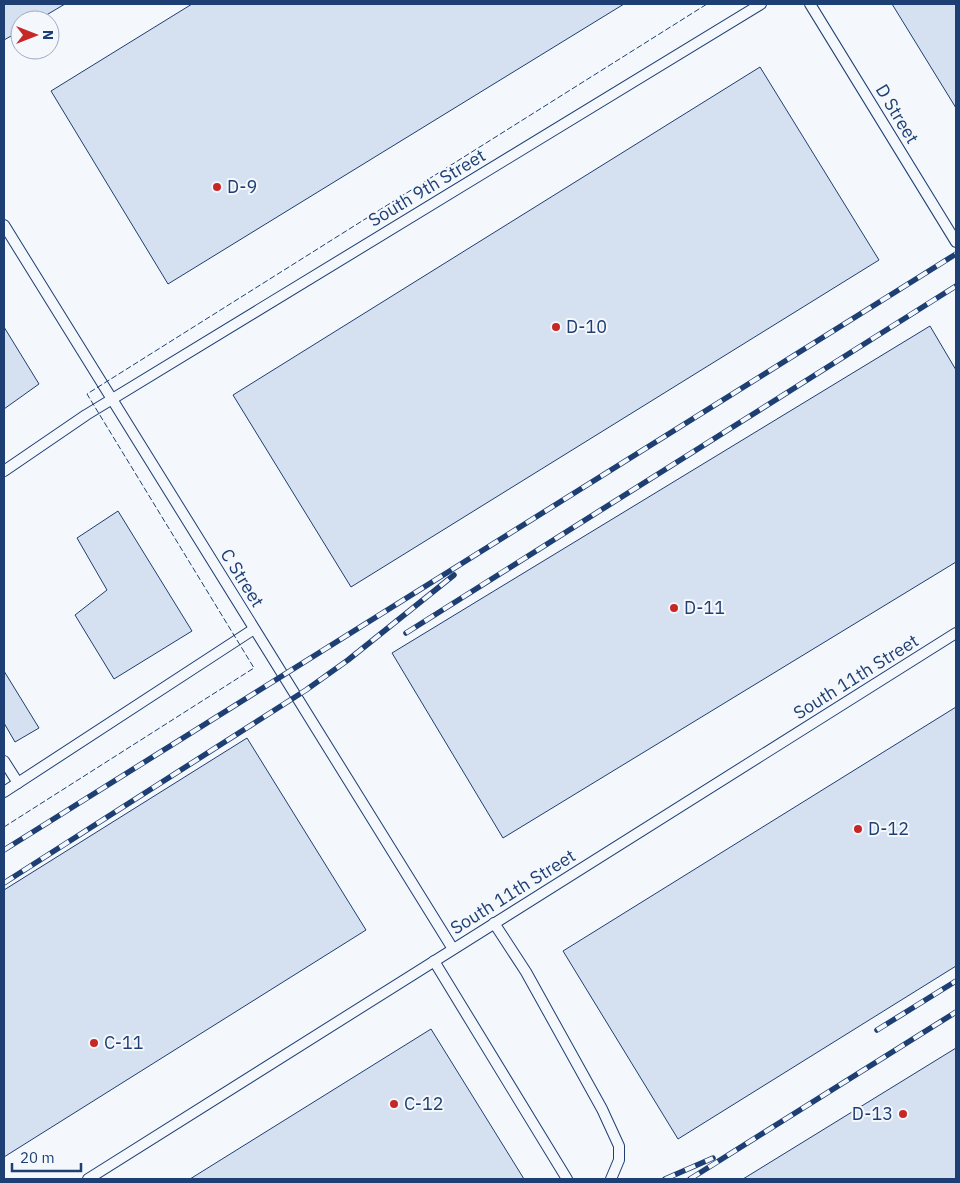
<svg xmlns="http://www.w3.org/2000/svg" width="960" height="1183" font-family="'IBM Plex Sans',sans-serif">
	<style>
		.building { fill: #d5e0f0; stroke: #1d3f73 }
		.lines { fill: none; stroke-linecap: round; stroke-linejoin: round }
		.service-casing { stroke: #1d3f73; stroke-width: 12 }
		.service { stroke: #f4f7fb; stroke-width: 10 }
		.rail-casing { stroke: #1d3f73; stroke-width: 5.5 }
		.rail { stroke: #f4f7fb; stroke-width: 4; stroke-dasharray: 11; stroke-linecap: butt }
		.fence { stroke: #1d3f73; stroke-width: 1; stroke-dasharray: 6 2.5; stroke-linecap: butt }
		.poi-dot { fill: #c62828; stroke: #f4f7fb; stroke-width: 2 }
		.labels { text-anchor: middle; stroke-width: 4; stroke-linejoin: round; paint-order: stroke }
		.street-label { font-size: 18px; fill: #1d3f73; stroke: #f4f7fb }
		.poi-label { font-size: 18px; fill: #1d3f73; stroke: #f4f7fb; text-anchor: start }
	</style>
	<rect width="100%" height="100%" fill="#f4f7fb"/>
	<g class="building">
		<polygon points="4,4 65,4 38,20 20,20 20,31 4,40"/>
		<polygon points="192,4 624,4 168,284 51,91"/>
		<polygon points="892,4 956,4 956,108"/>
		<polygon points="760,67 879,260 351,587 233,395"/>
		<polygon points="930,326 956,370 956,562 503,838 392,653"/>
		<polygon points="4,327 39,384 4,409"/>
		<polygon points="118,511 192,631 114,679 75,615 107,590 77,538"/>
		<polygon points="4,671 39,728 15,742 4,723"/>
		<polygon points="956,707 956,966 678,1139 563,951"/>
		<polygon points="247,738 366,930 4,1157 4,890"/>
		<polygon points="431,1029 524,1179 190,1179"/>
		<polygon points="956,1048 956,1179 743,1179"/>
	</g>
	<g class="lines">
		<g class="service-casing">
			<g id="service">
				<polyline points="810,4 956,242"/>
				<polyline points="4,225 453,949"/>
				<polyline points="4,471 86,415 761,4"/>
				<polyline points="4,761 18,783"/>
				<polyline points="4,792 254,629"/>
				<polyline points="494,923 526,972 602,1109 619,1146 619,1160 611,1179"/>
				<polyline points="434,961 567,1179"/>
				<polyline points="88,1179 956,633"/>
			</g>
		</g>
		<use href="#service" class="service"/>
		<g class="rail-casing">
			<g id="rail">
				<polyline points="406,633 956,286"/>
				<polyline points="4,850 956,254"/>
				<polyline points="4,883 306,690 348,660 454,575"/>
				<polyline points="877,1030 956,981"/>
				<polyline points="665,1179 713,1158"/>
				<polyline points="690,1179 956,1012"/>
			</g>
		</g>
		<use href="#rail" class="rail"/>
		<polyline class="fence" points="4,827 254,668 87,394 707,4"/>
	</g>
	<g class="poi-dot">
		<circle cx="217" cy="187" r="5"/>
		<circle cx="556" cy="327" r="5"/>
		<circle cx="674" cy="608" r="5"/>
		<circle cx="858" cy="829" r="5"/>
		<circle cx="94" cy="1043" r="5"/>
		<circle cx="394" cy="1104" r="5"/>
		<circle cx="903" cy="1114" r="5"/>
	</g>
	<g class="labels">
		<g class="street-label">
			<text transform="translate(897 114) rotate(59)" y="6">D Street</text>
			<text transform="translate(427 188) rotate(-31)" y="6">South 9th Street</text>
			<text transform="translate(242 578) rotate(58)" y="6">C Street</text>
			<text transform="translate(856 677) rotate(-32)" y="6">South 11th Street</text>
			<text transform="translate(513 892) rotate(-32)" y="6">South 11th Street</text>
		</g>
		<g class="poi-label">
			<text x="227" y="193">D-9</text>
			<text x="566" y="333">D-10</text>
			<text x="684" y="614">D-11</text>
			<text x="868" y="835">D-12</text>
			<text x="104" y="1049">C-11</text>
			<text x="404" y="1110">C-12</text>
			<text x="893" y="1120" text-anchor="end">D-13</text>
		</g>
	</g>
	<rect width="960" height="1183" fill="none" stroke="#1d3f73" stroke-width="10"/>
	<g transform="translate(35 35) rotate(90)"><circle r="24" fill="#f4f7fb" stroke="#9eadc5"/>
	<path d="M0-4L9 19L0 12L-9 19Z" fill="#c62828"/>
	<text y="-8" font-size="14" font-weight="bold" text-anchor="middle" fill="#1d3f73">N</text>
	</g>
	<path d="M12 1163v8h69v-8" fill="none" stroke="#1d3f73" stroke-width="2.5"/>
	<text x="20" y="1163" font-size="15" fill="#1d3f73" stroke="#f4f7fb" stroke-width="4" paint-order="stroke">20 m</text>
</svg>
